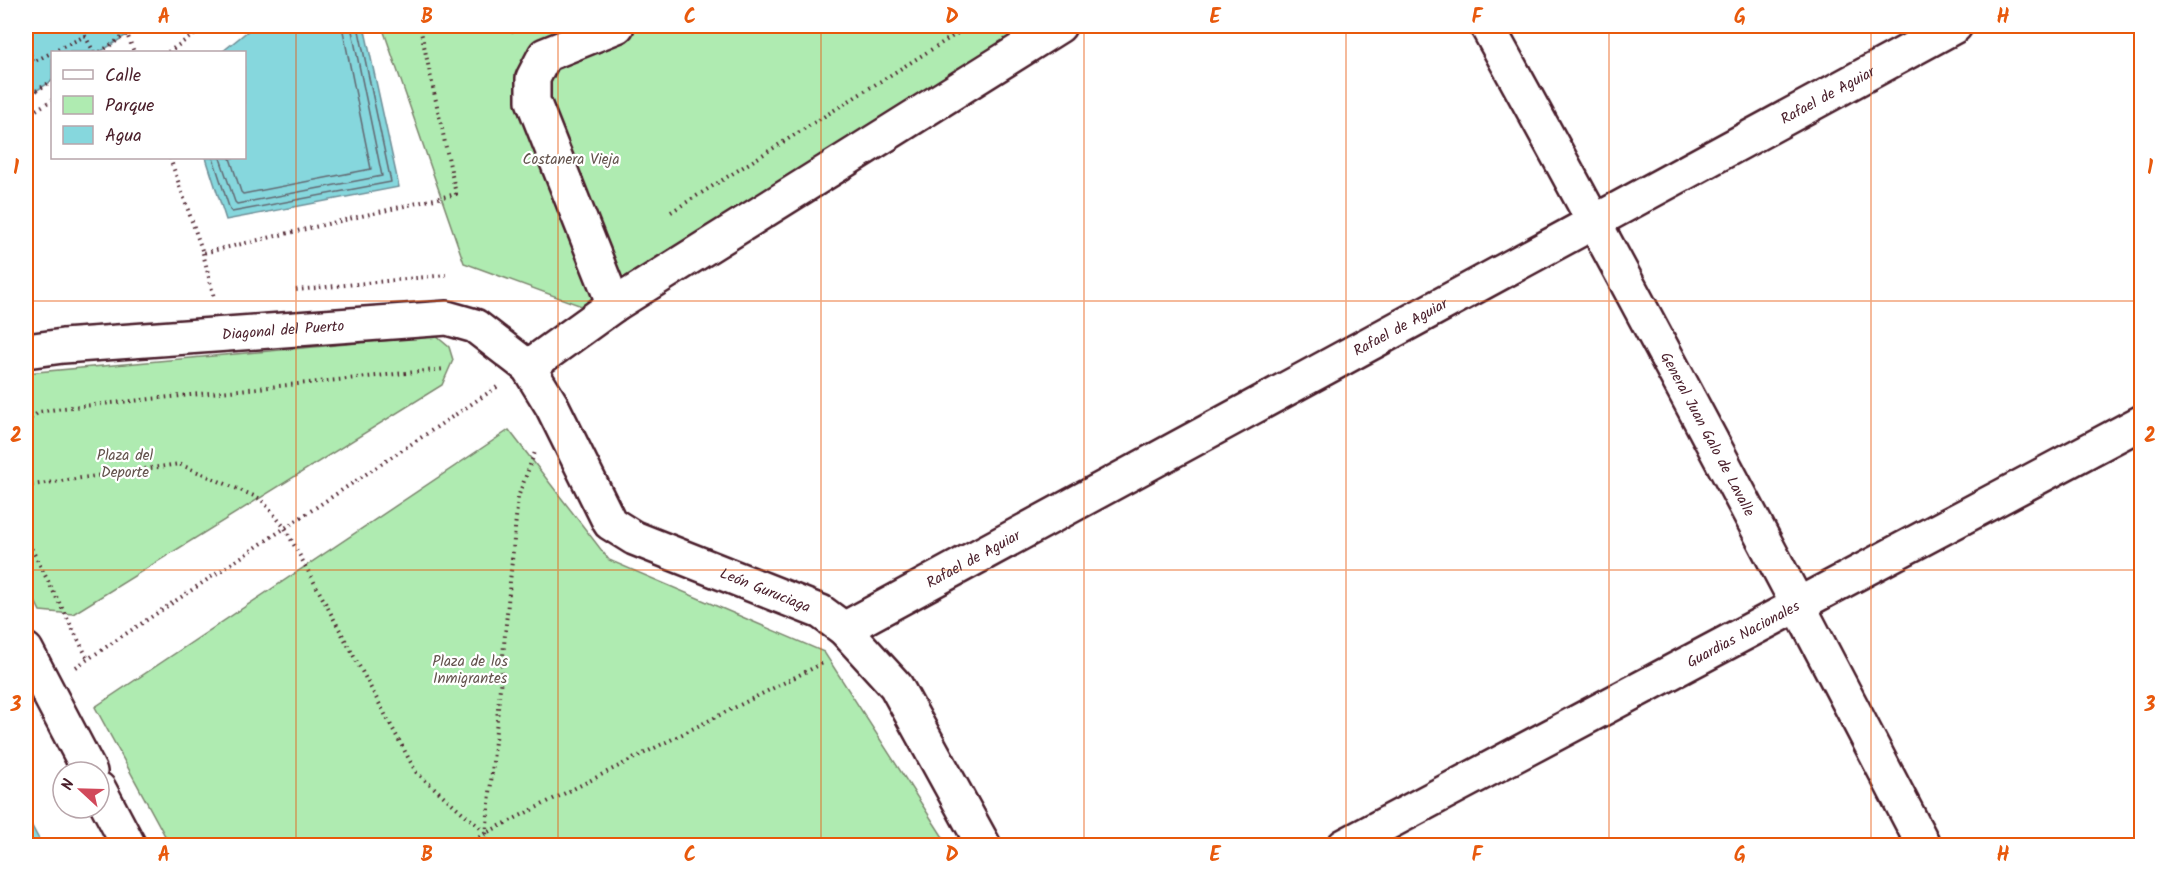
<svg xmlns="http://www.w3.org/2000/svg" width="2167" height="871" font-family="Kalam,sans-serif">
	<style>
		.green { fill: #afebb1; stroke: #7c856e; stroke-width: 1.5 }
		.water { fill: #86d7dd; stroke: #6e8d96; stroke-width: 1.5 }
		.lines { fill: none; stroke-linecap: round; stroke-linejoin: round }
		.shore { stroke: #626972; stroke-width: 1.5 }
		.minor-casing { stroke: #4a1f2b; stroke-width: 38 }
		.secondary-casing { stroke: #4a1f2b; stroke-width: 38 }
		.path { stroke: #4a1f2b; stroke-width: 4; stroke-dasharray: 1.5 4.5; stroke-linecap: butt }
		.minor { stroke: #fff; stroke-width: 33 }
		.secondary { stroke: #fff; stroke-width: 33 }
		.grid { fill: none; stroke: #e8590c; stroke-width: 1.5; stroke-opacity: 0.55 }
		.labels { text-anchor: middle; stroke-width: 4.5; stroke-linejoin: round; paint-order: stroke }
		.street-label { font-size: 15px; fill: #4a1f2b; stroke: #fff }
		.park-label { font-size: 15px; fill: #63524c; stroke: #fff }
		.neatline { fill: none; stroke: #e8590c; stroke-width: 2 }
		.grid-label { font-size: 20px; text-anchor: middle; font-weight: bold; fill: #e8590c }
	</style>
	<rect width="100%" height="100%" fill="#fff"/>
	<filter id="ink" filterUnits="userSpaceOnUse"><feTurbulence type="fractalNoise" baseFrequency=".0167" numOctaves="2"/><feDisplacementMap in="SourceGraphic" scale="12" xChannelSelector="R" yChannelSelector="G"/><feConvolveMatrix kernelMatrix="1 2 1 2 8 2 1 2 1" color-interpolation-filters="sRGB"/></filter>
	<g filter="url(#ink)">
		<g class="green">
			<polygon points="382,26 1027,26 587,308 464,263"/>
			<polygon points="436,336 449,347 453,360 442,385 73,614 40,611 26,583 26,373"/>
			<polygon points="509,430 609,560 824,652 948,845 170,845 95,707"/>
		</g>
		<g class="water">
			<polygon points="26,26 141,26 100,52 52,52 52,81 26,97"/>
			<polygon points="254,26 364,26 399,187 226,220 206,158 244,158 244,52 222,52"/>
			<polygon points="26,815 42,845 26,845"/>
		</g>
		<g class="lines">
			<g class="shore">
				<polyline points="213,158 230,210 232,212 391,182 358,26"/>
				<polyline points="220,158 235,202 237,204 382,176 351,26"/>
				<polyline points="230,158 241,192 243,194 371,169 342,26"/>
			</g>
			<g class="minor-casing">
				<g id="minor">
					<path id="s1" d="M1487 26C1637 297 1781 571 1924 846"/>
					<polyline points="614,305 533,101 533,78 545,55 617,26"/>
					<path id="s2" d="M528 367 552 406 610 523 634 538 821 612 844 629 896 686 984 846"/>
					<path id="s3" d="M844 629 1955 26"/>
					<path id="s4" d="M1344 846 2142 422"/>
				</g>
			</g>
			<g class="secondary-casing">
				<g id="secondary">
					<path id="s5" d="M26 351 63 346 447 318 475 326 528 367 614 305 1059 26"/>
					<polyline points="26,650 90,772"/>
					<polyline points="99,789 129,846"/>
				</g>
			</g>
			<g class="path">
				<polyline points="511,26 515,36"/>
				<polyline points="26,43 33,62 85,36 94,52"/>
				<polyline points="100,52 127,34 134,52"/>
				<polyline points="168,52 207,26"/>
				<polyline points="26,97 52,81"/>
				<polyline points="26,116 52,100"/>
				<polyline points="170,158 203,253 456,194 420,27 423,26"/>
				<polyline points="671,212 969,26"/>
				<polyline points="203,253 214,298"/>
				<polyline points="296,290 446,275"/>
				<polyline points="26,422 39,412 63,408 445,369"/>
				<polyline points="26,486 179,464 261,499 285,528 416,772 486,833 825,662"/>
				<polyline points="26,538 88,659"/>
				<polyline points="76,667 497,387"/>
				<polyline points="463,846 485,834"/>
				<polyline points="485,846 518,497 535,452"/>
			</g>
			<use href="#minor" class="minor"/>
			<use href="#secondary" class="secondary"/>
		</g>
	</g>
	<path class="grid" d="M296 26V846M558 26V846M821 26V846M1084 26V846M1346 26V846M1609 26V846M1871 26V846M26 301H2142M26 570H2142"/>
	<g class="labels">
		<g class="street-label">
			<text dy="5" stroke="none"><textPath href="#s3" startOffset="1119">Rafael de Aguiar</textPath></text>
			<text dy="5" stroke="none"><textPath href="#s3" startOffset="633">Rafael de Aguiar</textPath></text>
			<text dy="5" stroke="none"><textPath href="#s5" startOffset="258">Diagonal del Puerto</textPath></text>
			<text dy="5" stroke="none"><textPath href="#s1" startOffset="464">General Juan Galo de Lavalle</textPath></text>
			<text dy="5" stroke="none"><textPath href="#s3" startOffset="147">Rafael de Aguiar</textPath></text>
			<text dy="5" stroke="none"><textPath href="#s2" startOffset="346">León Guruciaga</textPath></text>
			<text dy="5" stroke="none"><textPath href="#s4" startOffset="452">Guardias Nacionales</textPath></text>
		</g>
		<g class="park-label">
			<text x="571" y="164">Costanera Vieja</text>
			<text x="125" y="460">Plaza del<tspan x="125" dy="17">Deporte</tspan></text>
			<text x="470" y="666">Plaza de los<tspan x="470" dy="17">Inmigrantes</tspan></text>
		</g>
	</g>
	<rect width="2167" height="871" fill="none" stroke="#fff" stroke-width="66"/>
	<rect x="51" y="51" width="195" height="108" fill="#ffffff" stroke="#b7a5aa" stroke-width="1.5"/>
	<rect x="63" y="70" width="30" height="9" fill="#ffffff" stroke="#b7a5aa" stroke-width="1.5"/>
	<text x="105" y="81" font-size="18" fill="#4a1f2b">Calle</text>
	<rect x="63" y="96" width="30" height="18" fill="#afebb1" stroke="#b7a5aa" stroke-width="1.5"/>
	<text x="105" y="111" font-size="18" fill="#4a1f2b">Parque</text>
	<rect x="63" y="126" width="30" height="18" fill="#86d7dd" stroke="#b7a5aa" stroke-width="1.5"/>
	<text x="105" y="141" font-size="18" fill="#4a1f2b">Agua</text>
	<g transform="translate(81 790) rotate(292)"><circle r="28" fill="#ffffff" stroke="#b7a5aa" stroke-width="1.5"/>
	<path d="M0-4.5L10 22L0 15L-10 22Z" fill="#d1495b"/>
	<text y="-9" font-size="16" font-weight="bold" text-anchor="middle" fill="#4a1f2b">N</text>
	</g>
	<rect x="33" y="33" width="2101" height="805" class="neatline"/>
	<g class="grid-label">
		<text x="164" y="23">A</text>
		<text x="427" y="23">B</text>
		<text x="690" y="23">C</text>
		<text x="952" y="23">D</text>
		<text x="1215" y="23">E</text>
		<text x="1477" y="23">F</text>
		<text x="1740" y="23">G</text>
		<text x="2003" y="23">H</text>
		<text x="16" y="174">1</text>
		<text x="2150" y="174">1</text>
		<text x="16" y="442">2</text>
		<text x="2150" y="442">2</text>
		<text x="16" y="711">3</text>
		<text x="2150" y="711">3</text>
		<text x="164" y="861">A</text>
		<text x="427" y="861">B</text>
		<text x="690" y="861">C</text>
		<text x="952" y="861">D</text>
		<text x="1215" y="861">E</text>
		<text x="1477" y="861">F</text>
		<text x="1740" y="861">G</text>
		<text x="2003" y="861">H</text>
	</g>
</svg>
